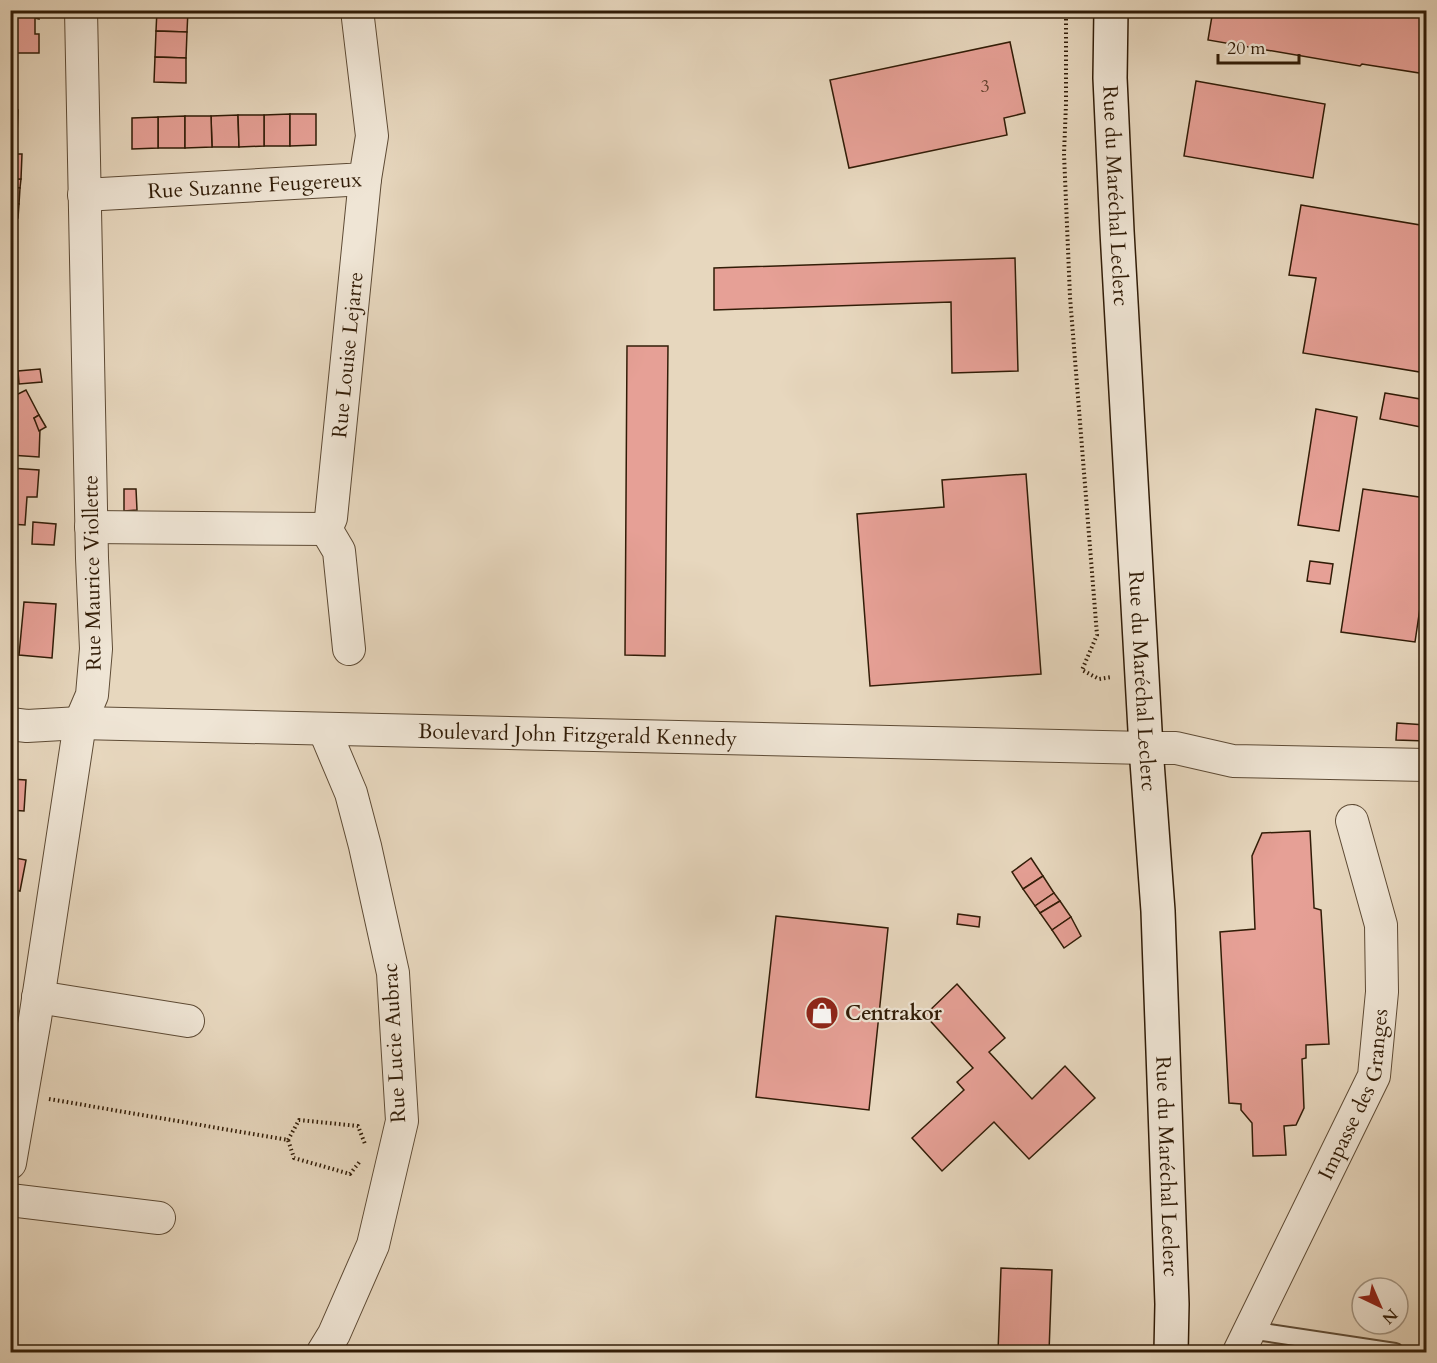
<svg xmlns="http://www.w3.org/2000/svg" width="1437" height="1363" font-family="Cardo,serif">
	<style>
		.building { fill: #e6a096; stroke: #311c07; stroke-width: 1.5 }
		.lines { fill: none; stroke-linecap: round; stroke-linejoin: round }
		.service-casing { stroke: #5e4b35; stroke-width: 20 }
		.minor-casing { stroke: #5e4b35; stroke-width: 34 }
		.secondary-casing { stroke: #311c07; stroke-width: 36 }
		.path { stroke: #311c07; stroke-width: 4; stroke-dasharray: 1.5 3; stroke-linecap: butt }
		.service { stroke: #efe5d5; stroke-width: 16 }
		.minor { stroke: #efe5d5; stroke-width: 32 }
		.secondary { stroke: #efe5d5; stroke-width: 33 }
		.labels { text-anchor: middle; stroke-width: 4.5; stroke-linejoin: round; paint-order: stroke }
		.number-label { font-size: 18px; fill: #5e3d2b }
		.street-label { font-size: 21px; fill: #311c07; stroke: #efe5d5 }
		.poi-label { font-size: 21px; font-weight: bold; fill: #311c07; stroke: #efe5d5; text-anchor: start }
	</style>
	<rect width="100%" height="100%" fill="#e7d7be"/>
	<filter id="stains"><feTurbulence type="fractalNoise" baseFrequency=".00333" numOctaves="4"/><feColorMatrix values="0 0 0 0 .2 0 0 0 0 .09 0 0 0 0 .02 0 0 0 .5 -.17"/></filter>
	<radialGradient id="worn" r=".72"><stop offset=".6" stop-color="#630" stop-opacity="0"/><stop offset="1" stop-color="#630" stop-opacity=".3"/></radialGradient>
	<g class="building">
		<polygon points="10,10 39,10 39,19 35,18 35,34 39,34 39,53 10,53"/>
		<polygon points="157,10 188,10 187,32 156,31"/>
		<polygon points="1213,10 1426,10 1426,74 1362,64 1360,66 1208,40"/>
		<polygon points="156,31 187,32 186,58 155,57"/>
		<polygon points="1010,42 1025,113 1004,118 1007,135 849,168 830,80"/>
		<polygon points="155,57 186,58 186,83 154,82"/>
		<polygon points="1196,81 1325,104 1313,178 1184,156"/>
		<polygon points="10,109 18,110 17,136 10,136"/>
		<polygon points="290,114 290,146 264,146 264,115"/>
		<polygon points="290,114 316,114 316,145 290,146"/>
		<polygon points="238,115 239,147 212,147 211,116"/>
		<polygon points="238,115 264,115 264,146 239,147"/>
		<polygon points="185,116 185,148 158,148 158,117"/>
		<polygon points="185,116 211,116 212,147 185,148"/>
		<polygon points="158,117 158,148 132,149 132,118"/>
		<polygon points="10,154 17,154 15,179 21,179 20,188 10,187"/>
		<polygon points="17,154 22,154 21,179 15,179"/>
		<polygon points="10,187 20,188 19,204 10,203"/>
		<polygon points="10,203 19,204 18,218 10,217"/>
		<polygon points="1301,205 1426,226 1426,373 1303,353 1316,278 1289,275"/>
		<polygon points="1015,258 1018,371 952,373 951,302 714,310 714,268"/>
		<polygon points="627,346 668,346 665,656 625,655"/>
		<polygon points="40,369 42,382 19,384 18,371"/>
		<polygon points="26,390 39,415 34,418 40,429 39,457 10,455 10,398"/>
		<polygon points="1385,393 1426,400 1426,428 1380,419"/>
		<polygon points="1316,409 1357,417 1339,531 1298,525"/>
		<polygon points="39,415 46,427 39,431 34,418"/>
		<polygon points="10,468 39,470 37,497 27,497 25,525 10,524"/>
		<polygon points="1026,474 1041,674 870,686 857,514 944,507 942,480"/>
		<polygon points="124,489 136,489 137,510 124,511"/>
		<polygon points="1363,489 1426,498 1426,567 1415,642 1341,632"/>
		<polygon points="33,522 56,524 54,545 32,544"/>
		<polygon points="1310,561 1333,564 1330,584 1307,581"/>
		<polygon points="24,602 56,604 52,658 19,655"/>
		<polygon points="1397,723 1426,725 1426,741 1396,740"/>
		<polygon points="10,779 26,780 24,811 10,810"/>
		<polygon points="1426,790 1426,883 1424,883"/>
		<polygon points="1310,831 1314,906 1314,908 1321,910 1329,1044 1306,1045 1306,1058 1302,1059 1304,1108 1296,1125 1284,1126 1286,1155 1253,1156 1252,1123 1241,1110 1241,1104 1229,1103 1220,932 1255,929 1252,856 1262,833"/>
		<polygon points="10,857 26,860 20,891 10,889"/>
		<polygon points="1031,858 1043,876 1023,889 1012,872"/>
		<polygon points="1043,876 1054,893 1035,906 1023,889"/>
		<polygon points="1054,893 1060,901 1040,913 1035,906"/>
		<polygon points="1060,901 1071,917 1052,930 1040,913"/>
		<polygon points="958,914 980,917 979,927 957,924"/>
		<polygon points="776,916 888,928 869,1110 756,1097"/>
		<polygon points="1071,917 1081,936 1064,948 1052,930"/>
		<polygon points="957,984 1005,1038 989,1052 1032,1099 1065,1066 1095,1098 1029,1159 994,1122 942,1171 912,1138 964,1090 957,1082 973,1068 925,1015"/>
		<polygon points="1001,1268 1052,1270 1049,1352 998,1352"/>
	</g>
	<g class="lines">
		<g class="service-casing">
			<polyline id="service" points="1250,1330 1395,1352"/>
		</g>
		<g class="minor-casing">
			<g id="minor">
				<path id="s1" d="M84 195 365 179 372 136 357 10"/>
				<path id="s2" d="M91 527 326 529 331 518 365 179"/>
				<polyline points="326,529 339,551 349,649"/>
				<path id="s3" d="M10 724 27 726 80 723 1146 748H1176L1233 761 1426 765"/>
				<polyline points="38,997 188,1021"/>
				<polyline points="10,1163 35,1019 80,723 92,695 96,649 92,558 81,10"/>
				<polyline points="10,1200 159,1218"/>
				<polyline points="323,1352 334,1334 373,1245 402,1121 393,973 365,846 351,793 324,729"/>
				<path id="s4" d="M1239 1352 1374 1076 1382 992 1381 925 1352 821"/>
			</g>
		</g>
		<g class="secondary-casing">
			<g id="secondary">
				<path id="s5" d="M1111 10 1110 78 1117 231 1146 748 1158 911 1172 1304 1171 1352"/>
			</g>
		</g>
		<g class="path">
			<polyline points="1066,10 1066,104 1064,154 1070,297 1097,635 1082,670 1099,679 1112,677"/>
			<polyline points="49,1099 288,1140 294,1158 350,1174 361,1160"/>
			<polyline points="288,1140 299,1120 358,1126 365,1144"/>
		</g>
		<use href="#service" class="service"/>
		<use href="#minor" class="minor"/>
		<use href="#secondary" class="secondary"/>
	</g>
	<defs>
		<g id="shop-disc" transform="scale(1.725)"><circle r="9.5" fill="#8f2418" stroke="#efe5d5"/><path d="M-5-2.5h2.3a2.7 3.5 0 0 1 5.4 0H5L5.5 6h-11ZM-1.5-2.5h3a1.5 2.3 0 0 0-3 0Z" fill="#fff"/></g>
	</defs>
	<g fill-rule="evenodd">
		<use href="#shop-disc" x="822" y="1013"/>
	</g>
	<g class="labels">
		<g class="number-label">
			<text x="985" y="92">3</text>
		</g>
		<g class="street-label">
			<text dy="7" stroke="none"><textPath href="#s1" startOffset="171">Rue Suzanne Feugereux</textPath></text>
			<text dy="7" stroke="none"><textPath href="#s5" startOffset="186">Rue du Maréchal Leclerc</textPath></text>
			<text dy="7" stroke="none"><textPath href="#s2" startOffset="411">Rue Louise Lejarre</textPath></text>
			<text transform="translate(92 573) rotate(-91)" y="7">Rue Maurice Viollette</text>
			<text dy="7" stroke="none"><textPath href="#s5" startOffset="672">Rue du Maréchal Leclerc</textPath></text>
			<text dy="7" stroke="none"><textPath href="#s3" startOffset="568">Boulevard John Fitzgerald Kennedy</textPath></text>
			<text transform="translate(394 1043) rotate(-93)" y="7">Rue Lucie Aubrac</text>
			<text dy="7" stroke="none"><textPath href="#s4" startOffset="284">Impasse des Granges</textPath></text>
			<text dy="7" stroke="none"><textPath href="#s5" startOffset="1158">Rue du Maréchal Leclerc</textPath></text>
		</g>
		<g class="poi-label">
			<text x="845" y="1020">Centrakor</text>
		</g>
	</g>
	<rect width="1437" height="1363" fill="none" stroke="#e7d7be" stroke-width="36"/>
	<rect x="12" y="12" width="1413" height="1339" fill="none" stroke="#311c07" stroke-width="3"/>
	<rect x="18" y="18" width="1401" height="1327" fill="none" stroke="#311c07" stroke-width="1.5"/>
	<g transform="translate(1380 1306) rotate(136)"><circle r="28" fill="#efe5d5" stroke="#a39583" stroke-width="1.5"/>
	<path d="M0-4.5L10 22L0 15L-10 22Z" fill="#8f2418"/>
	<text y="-9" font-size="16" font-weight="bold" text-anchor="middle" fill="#311c07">N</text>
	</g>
	<path d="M1218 54v9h81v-9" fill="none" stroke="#311c07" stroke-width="3"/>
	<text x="1227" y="54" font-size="18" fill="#311c07" stroke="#efe5d5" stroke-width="4.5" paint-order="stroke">20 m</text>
	<rect width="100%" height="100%" filter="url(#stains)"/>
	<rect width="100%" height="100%" fill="url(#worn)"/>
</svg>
